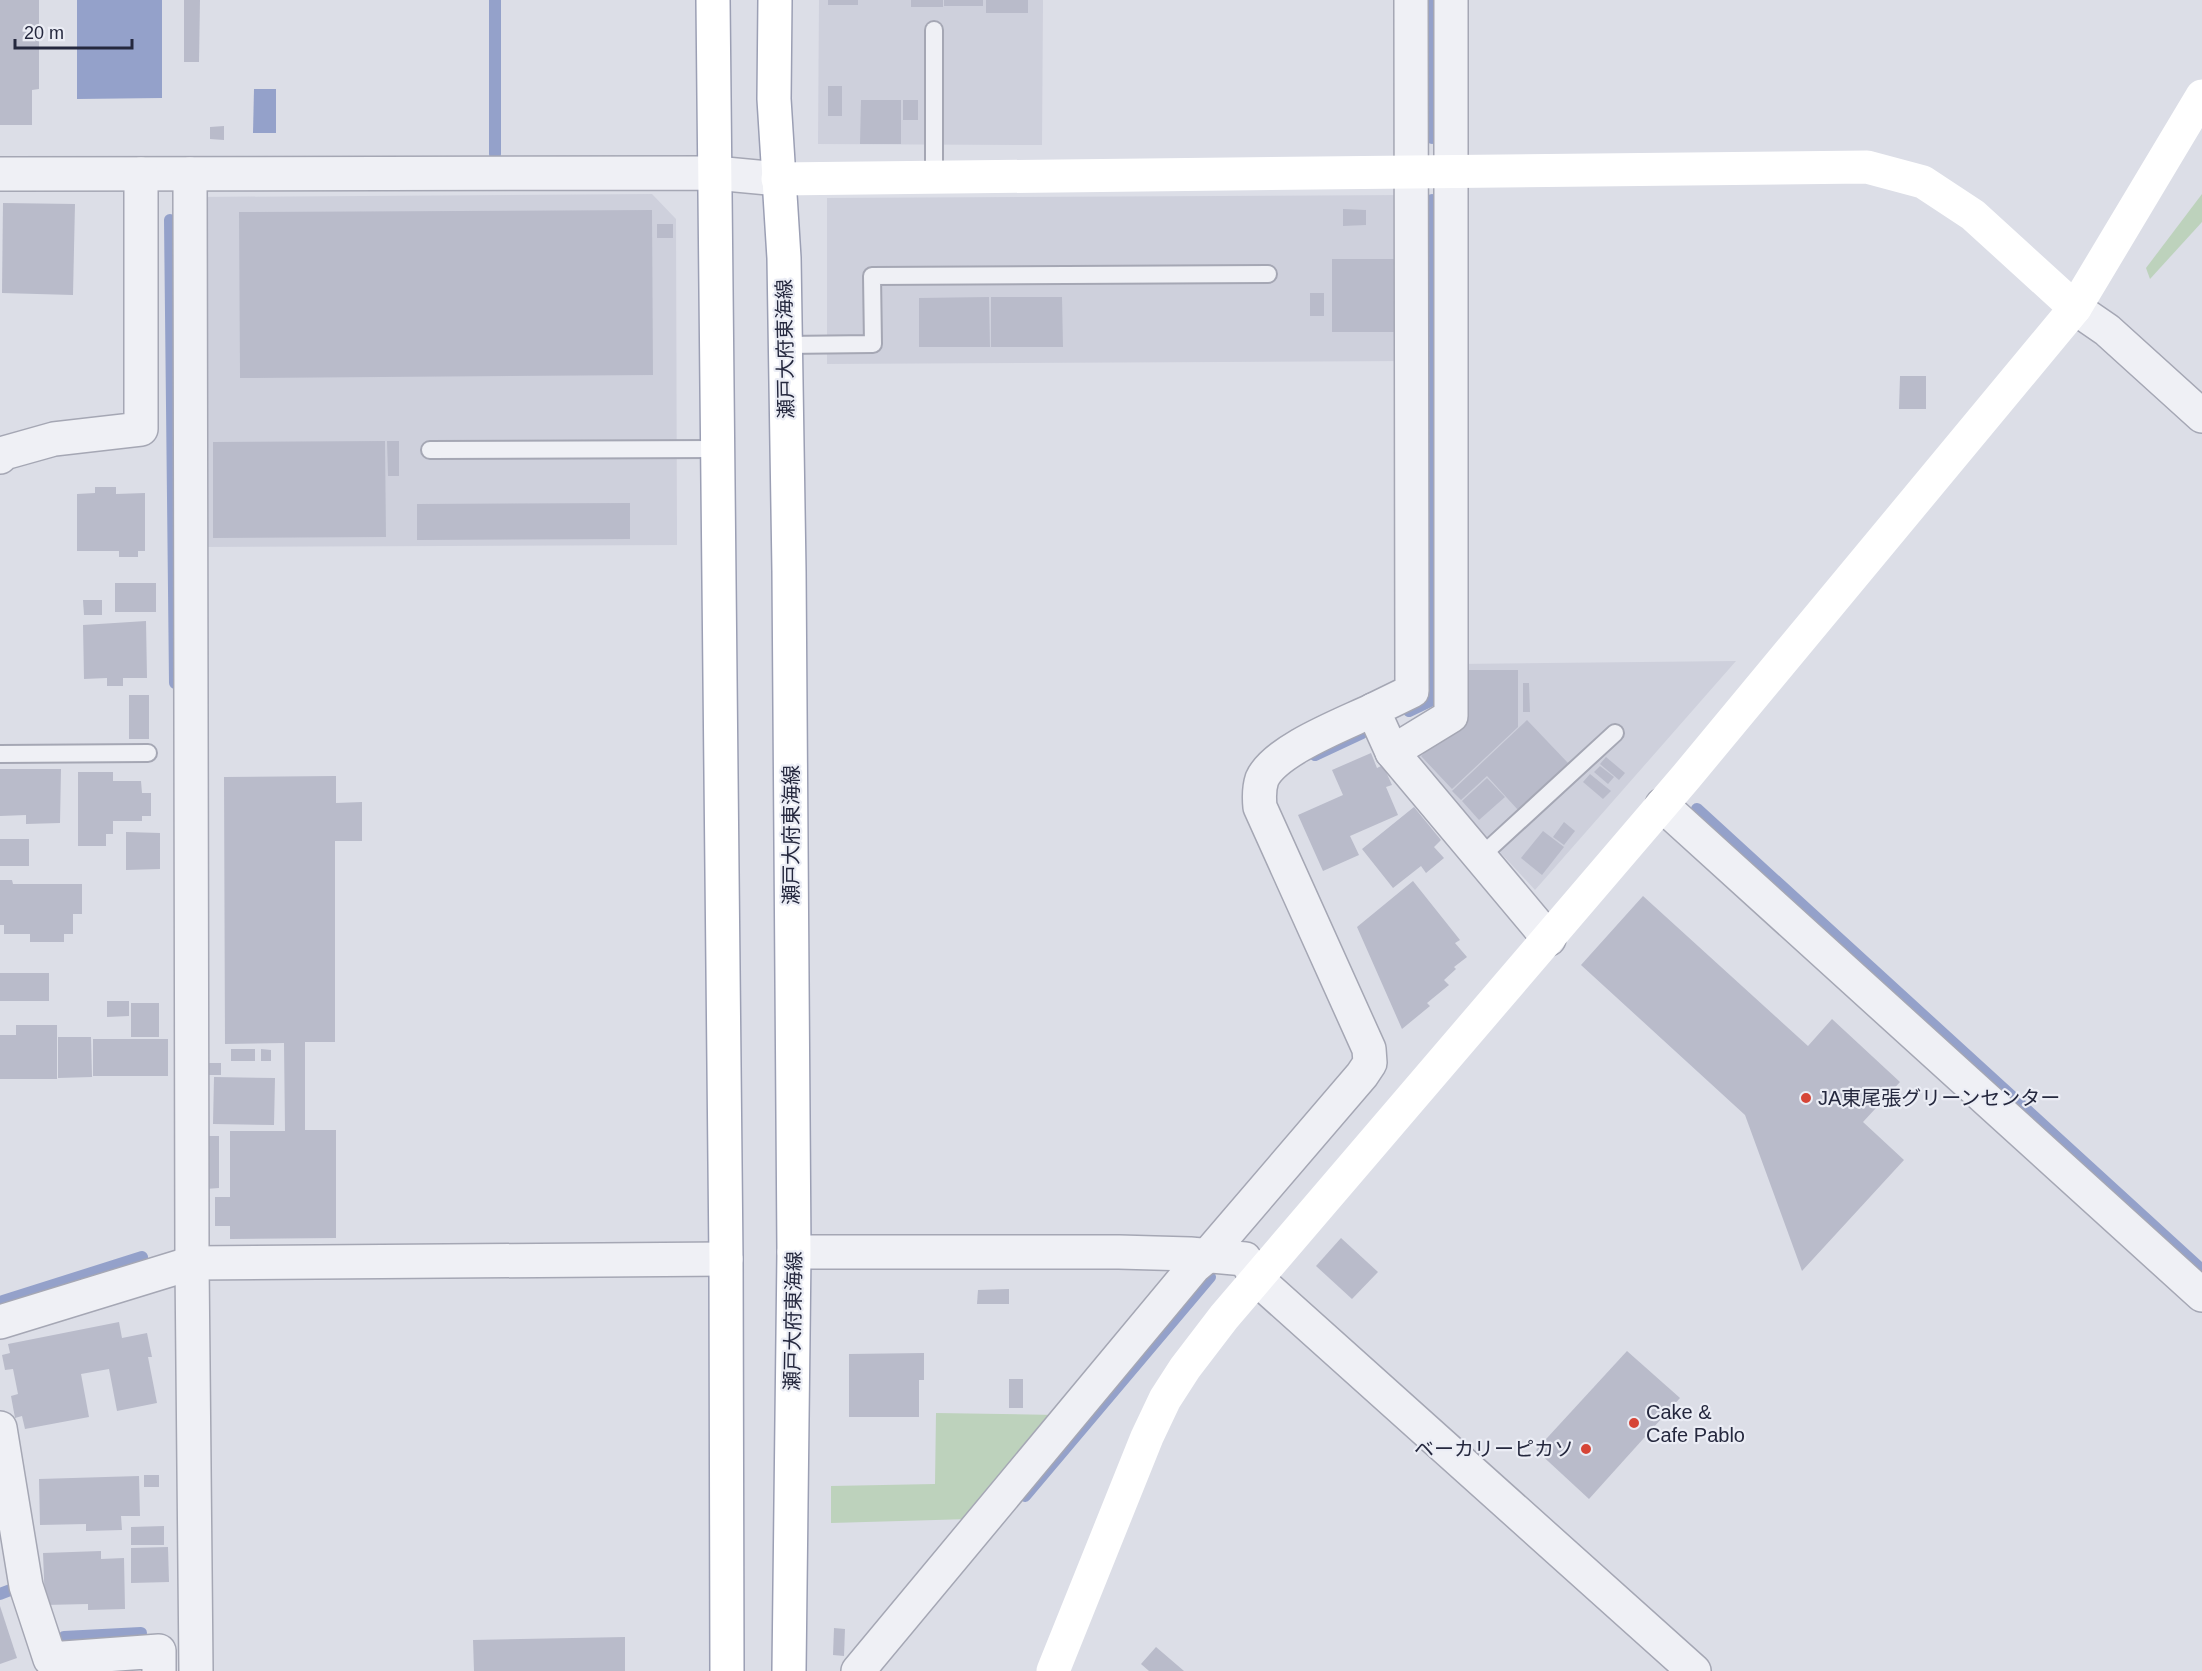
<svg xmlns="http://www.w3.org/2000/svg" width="2202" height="1671" font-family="Helvetica,'Noto Sans JP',sans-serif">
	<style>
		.built { fill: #ced0dc }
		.green { fill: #bdd2bc }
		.water { fill: #94a1ca }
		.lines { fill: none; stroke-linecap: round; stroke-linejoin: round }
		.stream { stroke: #94a1ca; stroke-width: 12 }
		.building { fill: #b9bbca }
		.lane-casing { stroke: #a5a7b4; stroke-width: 20 }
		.street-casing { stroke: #a5a7b4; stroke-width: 36 }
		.primary-casing { stroke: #9b9fb4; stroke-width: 36 }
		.lane { stroke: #eff0f5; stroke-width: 16 }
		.street { stroke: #eff0f5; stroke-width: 33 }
		.secondary { stroke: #fff; stroke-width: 33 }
		.primary { stroke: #fff; stroke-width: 33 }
		.poi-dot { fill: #d64537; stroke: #ebedf5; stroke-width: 2 }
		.labels { text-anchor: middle; stroke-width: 4.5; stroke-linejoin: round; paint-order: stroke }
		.street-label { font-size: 20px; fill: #25283e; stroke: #ebedf5 }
		.poi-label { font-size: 20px; fill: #25283e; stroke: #ebedf5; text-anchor: start }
	</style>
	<rect width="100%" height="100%" fill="#dcdee7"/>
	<g class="built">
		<polygon points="819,0 1043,0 1042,145 818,144"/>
		<polygon points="652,194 676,219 677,545 199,547 198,197"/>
		<polygon points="1405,195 1405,361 827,364 827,198"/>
		<polygon points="1736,661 1535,890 1414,759 1457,717 1457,664"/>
	</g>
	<g class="green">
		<polygon points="2202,194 2202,222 2150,279 2146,268"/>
		<polygon points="936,1413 1057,1415 970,1519 831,1523 831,1486 935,1484"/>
	</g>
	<g class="water">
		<polygon points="77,0 162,0 162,98 77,99"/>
		<polygon points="254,89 276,89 276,133 253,133"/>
	</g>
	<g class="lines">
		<g class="stream">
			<polyline points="495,0 495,154"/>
			<polyline points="1432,138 1432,0"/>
			<polyline points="170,220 175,683"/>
			<polyline points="1409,711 1432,700 1432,200"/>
			<polyline points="1315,755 1362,733"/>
			<polyline points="1697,809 2202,1270"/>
			<polyline points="3,1301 142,1257"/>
			<polyline points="1025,1496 1210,1277"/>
			<polyline points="0,1594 13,1589"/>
			<polyline points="64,1637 141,1633"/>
		</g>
	</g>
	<g class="building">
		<polygon points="0,0 39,0 39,89 32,90 32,125 0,125"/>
		<polygon points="184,0 200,0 199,62 184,62"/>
		<rect x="828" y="0" width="30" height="5"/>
		<rect x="911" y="0" width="32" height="7"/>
		<rect x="944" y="0" width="39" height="6"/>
		<rect x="986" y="0" width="42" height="13"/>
		<rect x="828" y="86" width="14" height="30"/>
		<polygon points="861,100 901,100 901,144 860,144"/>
		<rect x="903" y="100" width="15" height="20"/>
		<polygon points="224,126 224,140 210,139 210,127"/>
		<polygon points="3,203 75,204 73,295 2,293"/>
		<polygon points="1343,209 1366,210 1366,225 1343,226"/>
		<polygon points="652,210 653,375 240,378 239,212"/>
		<rect x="657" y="224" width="16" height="14"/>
		<rect x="1332" y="259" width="64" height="73"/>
		<rect x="1310" y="293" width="14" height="23"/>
		<polygon points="989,297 990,347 919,347 919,298"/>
		<polygon points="991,297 1062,297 1063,347 991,347"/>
		<polygon points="1900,376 1926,376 1926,409 1899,409"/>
		<polygon points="385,441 386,537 213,538 213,442"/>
		<polygon points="387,441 399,441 399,476 388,476"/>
		<polygon points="95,487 116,487 116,494 145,493 145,551 138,551 138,557 119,557 119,551 77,551 77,494 95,493"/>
		<polygon points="630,503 630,539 417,540 417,504"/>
		<rect x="115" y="583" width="41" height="29"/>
		<polygon points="83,600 102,600 102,615 84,615"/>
		<polygon points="146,621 147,678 123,678 123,686 107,686 107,678 84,679 83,625"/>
		<polygon points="1462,670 1518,670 1518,727 1452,789 1421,756 1462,718"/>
		<polygon points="1523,683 1529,683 1530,712 1523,712"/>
		<rect x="129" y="695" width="20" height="44"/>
		<polygon points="1527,720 1568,763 1518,810 1487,776 1461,800 1452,791"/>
		<polygon points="1371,753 1377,768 1383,765 1392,785 1386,787 1398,815 1350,836 1359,855 1323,871 1298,815 1343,795 1332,770"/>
		<polygon points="1606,757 1625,773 1619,780 1600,764"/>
		<polygon points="1600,766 1614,777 1608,784 1594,772"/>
		<polygon points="0,769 61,769 60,823 26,824 26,815 0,816"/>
		<polygon points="78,772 113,772 113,781 141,781 142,793 151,793 151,816 142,816 142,821 113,821 113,834 106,834 106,846 78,846"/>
		<polygon points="1590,774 1611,791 1603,799 1583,782"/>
		<polygon points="336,776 336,803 362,802 362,841 335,841 335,1042 305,1042 305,1130 336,1130 336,1238 230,1239 230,1226 215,1226 215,1197 230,1197 230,1131 285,1131 284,1043 225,1044 224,777"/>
		<polygon points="1487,778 1505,797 1479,820 1462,801"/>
		<polygon points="1414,807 1441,840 1434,847 1444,858 1426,873 1421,866 1393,888 1362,849"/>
		<polygon points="1564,822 1575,831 1564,845 1553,837"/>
		<polygon points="1543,831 1564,847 1542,875 1521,858"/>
		<polygon points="126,832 160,833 160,869 126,870"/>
		<rect x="0" y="839" width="29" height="27"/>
		<polygon points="0,880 12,880 13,884 82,884 82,914 73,914 73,934 64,934 64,942 30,942 30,934 4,934 4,925 0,925"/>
		<polygon points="1413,881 1460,940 1455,943 1467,957 1454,967 1456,969 1444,980 1449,985 1427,1003 1430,1006 1402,1029 1357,927"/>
		<polygon points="1643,896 1808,1046 1832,1019 1900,1082 1863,1122 1904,1160 1802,1271 1745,1115 1581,965"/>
		<rect x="0" y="973" width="49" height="28"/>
		<polygon points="107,1001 129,1001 129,1016 107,1017"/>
		<rect x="131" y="1003" width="28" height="34"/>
		<polygon points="16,1025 57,1025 57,1079 0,1079 0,1035 16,1035"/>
		<polygon points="58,1037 91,1037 92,1077 58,1078"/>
		<rect x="93" y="1039" width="75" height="37"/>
		<rect x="231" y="1049" width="24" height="12"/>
		<polygon points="261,1049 271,1050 271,1061 261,1061"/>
		<rect x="206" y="1063" width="15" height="12"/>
		<polygon points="214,1077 275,1078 274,1125 213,1124"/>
		<polygon points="205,1136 219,1136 219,1188 205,1189"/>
		<polygon points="1341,1238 1378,1272 1352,1299 1316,1266"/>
		<polygon points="1009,1289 1009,1304 977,1304 978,1290"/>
		<polygon points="119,1322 122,1338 147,1333 152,1357 148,1357 157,1403 117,1411 109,1369 81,1374 89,1417 25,1429 22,1416 15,1418 11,1396 18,1394 13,1369 5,1370 2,1355 10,1353 8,1344"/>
		<polygon points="1627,1351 1680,1398 1589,1499 1536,1450"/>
		<polygon points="924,1353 924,1380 919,1380 919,1417 849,1417 849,1354"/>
		<rect x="1009" y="1379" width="14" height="29"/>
		<rect x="144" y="1475" width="15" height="12"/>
		<polygon points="139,1476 140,1516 121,1516 122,1530 86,1531 86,1524 40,1525 39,1479"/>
		<polygon points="164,1526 164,1545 131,1545 131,1527"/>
		<polygon points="168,1547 169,1582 131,1583 131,1548"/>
		<polygon points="101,1551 101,1559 124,1558 125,1609 88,1610 88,1604 45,1605 43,1553"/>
		<polygon points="0,1606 17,1658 0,1664"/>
		<polygon points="834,1628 845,1629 844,1656 833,1655"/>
		<polygon points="625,1637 625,1671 474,1671 473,1640"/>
		<polygon points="1156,1647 1184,1671 1149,1671 1141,1664"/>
	</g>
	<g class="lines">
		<g class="lane-casing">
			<g id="lane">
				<polyline points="934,178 934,30"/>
				<polyline points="785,345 873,344 872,276 1268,274"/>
				<polyline points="430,450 718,449"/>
				<polyline points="0,754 148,753"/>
				<polyline points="1480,857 1615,733"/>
			</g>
		</g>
		<g class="street-casing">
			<g id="street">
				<polyline points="1411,0 1412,691 1373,710 1392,752 1549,939"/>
				<polyline points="0,174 715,173 778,179"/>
				<polyline points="190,174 192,1263 196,1671"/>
				<polyline points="2075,308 2107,330 2202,416"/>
				<polyline points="0,457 4,453 54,439 141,429 141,174"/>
				<polyline points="1392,752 1451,716 1451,0"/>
				<polyline points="1662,805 2202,1295"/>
				<polyline points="794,1252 1119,1252 1190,1254 1245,1259 1257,1279 1694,1671"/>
				<polyline points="0,1322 192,1263 726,1259"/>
				<polyline points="0,1428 26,1586 50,1659 159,1651 159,1671"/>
				<path d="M858 1671 1194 1267 1207 1256 1362 1075 1370 1063 1369 1049 1260 807C1259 797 1259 788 1262 779 1275 750 1344 724 1373 710"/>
			</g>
		</g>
		<g class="primary-casing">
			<g id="primary">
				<polyline points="713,0 726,1259 727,1671"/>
				<polyline points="775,0 774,99 784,258 789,571 794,1252 789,1671"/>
			</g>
		</g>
		<use href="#lane" class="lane"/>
		<use href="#street" class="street"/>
		<g class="secondary">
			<polyline points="778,179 1867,167 1923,182 1973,215 2075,308"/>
			<polyline points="1053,1671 1147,1437 1165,1399 1185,1368 1224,1317 1686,777 2075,308 2202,96"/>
		</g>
		<use href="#primary" class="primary"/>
	</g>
	<g class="poi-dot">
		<circle cx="1806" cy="1098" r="6"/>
		<circle cx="1634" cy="1423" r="6"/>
		<circle cx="1586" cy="1449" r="6"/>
	</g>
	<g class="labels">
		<g class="street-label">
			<text transform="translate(785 349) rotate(-91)" y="7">瀬戸大府東海線</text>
			<text transform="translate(791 835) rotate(-90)" y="7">瀬戸大府東海線</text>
			<text transform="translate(793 1321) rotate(-89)" y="7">瀬戸大府東海線</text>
		</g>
		<g class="poi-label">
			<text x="1818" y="1105">JA東尾張グリーンセンター</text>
			<text x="1646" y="1419">Cake &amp;<tspan x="1646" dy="23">Cafe Pablo</tspan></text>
			<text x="1574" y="1456" text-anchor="end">ベーカリーピカソ</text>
		</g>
	</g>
	<path d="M15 39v9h117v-9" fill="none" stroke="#25283e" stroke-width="3"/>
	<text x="24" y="39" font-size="18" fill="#25283e" stroke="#ebedf5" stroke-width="4.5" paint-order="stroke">20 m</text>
</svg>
